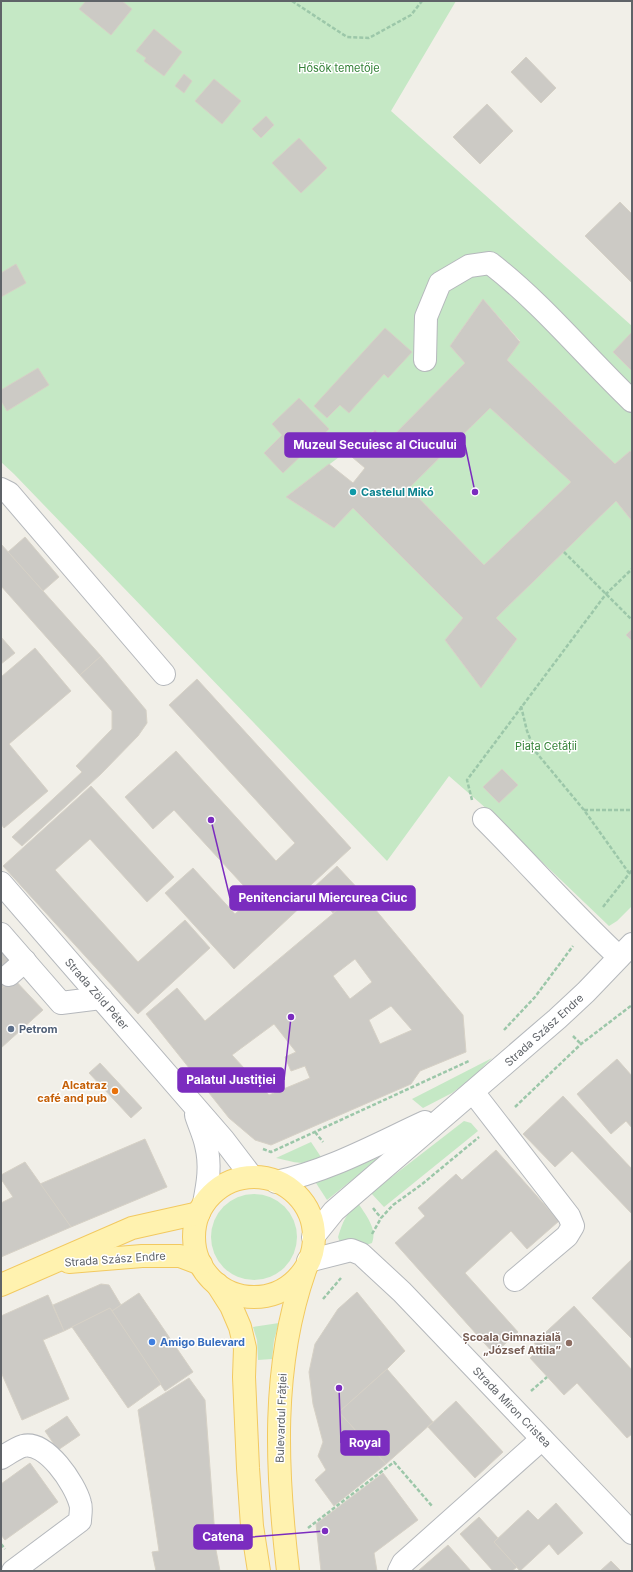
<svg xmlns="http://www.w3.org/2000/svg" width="633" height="1572" font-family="Inter,sans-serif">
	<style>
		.green { fill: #c5e8c5 }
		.building { fill: #cccac5; stroke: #d6d1c6; fill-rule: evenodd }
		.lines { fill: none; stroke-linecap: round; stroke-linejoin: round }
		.minor-casing { stroke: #b5b8bc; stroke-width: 24 }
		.major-casing { stroke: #f2c960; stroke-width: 24 }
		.path { stroke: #9cc7a9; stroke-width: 2.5; stroke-dasharray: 4 2; stroke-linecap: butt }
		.minor { stroke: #fff; stroke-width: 22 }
		.major { stroke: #fff2af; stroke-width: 22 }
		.culture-dot { fill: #0f9aa8; stroke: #fff; stroke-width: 1.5 }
		.service-dot { fill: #5c6f8a; stroke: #fff; stroke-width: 1.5 }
		.food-dot { fill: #e8710a; stroke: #fff; stroke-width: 1.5 }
		.shop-dot { fill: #3f7fe0; stroke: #fff; stroke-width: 1.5 }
		.education-dot { fill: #8d6e63; stroke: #fff; stroke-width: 1.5 }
		.labels { text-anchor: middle; stroke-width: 3; stroke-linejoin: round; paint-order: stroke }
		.park-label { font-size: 11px; fill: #348238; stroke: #fff }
		.culture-label { font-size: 11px; font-weight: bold; fill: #0d838f; stroke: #fff; text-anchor: start }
		.street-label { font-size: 11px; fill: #5f6368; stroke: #fff }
		.service-label { font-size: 11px; font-weight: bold; fill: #4e5e75; stroke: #fff; text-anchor: start }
		.food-label { font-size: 11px; font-weight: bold; fill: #c56008; stroke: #fff; text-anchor: end }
		.education-label { font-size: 11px; font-weight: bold; fill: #785e54; stroke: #fff; text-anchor: end }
		.shop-label { font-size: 11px; font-weight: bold; fill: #366cbe; stroke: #fff; text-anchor: start }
		.leader { fill: none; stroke: #7b2cbf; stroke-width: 1.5 }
		.callout-dot { fill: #7b2cbf; stroke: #fff; stroke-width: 1.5 }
		.callout { fill: #7b2cbf; stroke: #7b2cbf; stroke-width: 1.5 }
		.callout-label { font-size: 12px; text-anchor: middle; font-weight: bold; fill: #fff }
	</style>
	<rect width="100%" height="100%" fill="#f1efe8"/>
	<g class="green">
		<polygon points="1,1 456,1 391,111 632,326 632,453 630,451 615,464 507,360 520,341 483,299 450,346 465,363 386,443 375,430 286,497 334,528 353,508 463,618 445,640 481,688 517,639 496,618 616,501 632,521 632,906 617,921 609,926 488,810 449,776 387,861 14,474 1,462"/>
		<polygon points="490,408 571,482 484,565 409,488"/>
		<polygon points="492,1058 470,1080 452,1093 423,1108 412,1099"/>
		<polygon points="464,1121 471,1123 478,1131 384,1207 371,1193"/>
		<path d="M311 1142 323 1160C300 1165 298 1163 276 1158Z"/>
		<polygon points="382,1156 327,1200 316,1183"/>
		<circle cx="254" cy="1237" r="43"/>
		<path d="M358 1203C365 1214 378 1229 372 1243L366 1245 340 1243 338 1237C343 1221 346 1214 358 1203Z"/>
		<polygon points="279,1323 274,1340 272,1359 258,1360 257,1340 253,1327"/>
	</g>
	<g class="building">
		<polygon points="86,1 122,1 132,9 111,35 79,9"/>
		<polygon points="154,29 182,52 164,76 144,61 146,58 136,51"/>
		<polygon points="526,57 556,88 541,103 511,72"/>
		<polygon points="184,74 192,81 184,93 175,86"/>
		<polygon points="214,79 241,101 222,124 195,101"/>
		<polygon points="487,104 513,131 480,164 453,137"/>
		<polygon points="266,116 274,125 261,138 252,129"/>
		<polygon points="299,138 327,168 301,193 272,163"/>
		<polygon points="620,202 632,214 632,283 585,236"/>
		<polygon points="16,264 26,283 1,297 1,273"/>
		<path d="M483 299 520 342 507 360 615 464 630 451 632 453V521L616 501 496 618 517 639 481 688 445 640 463 618 353 508 334 528 286 497 329 464 353 483 365 468 352 457 375 430 386 443 465 363 450 346ZM490 408 571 482 484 565 409 488Z"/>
		<polygon points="385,328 412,352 388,378 384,374 349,413 340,405 327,418 314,406"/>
		<polygon points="632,332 632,371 613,352"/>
		<polygon points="38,368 49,385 7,411 1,401 1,390"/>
		<polygon points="299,398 329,429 283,473 264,453 282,435 272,424"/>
		<polygon points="25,537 59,577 43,591 8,552"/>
		<polygon points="1,544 101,656 80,675 1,586"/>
		<polygon points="632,629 632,641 626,635"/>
		<polygon points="1,637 15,653 1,664"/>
		<polygon points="35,648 71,691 9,744 48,791 4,828 1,824 1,677"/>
		<polygon points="101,656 146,710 147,723 138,736 101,774 22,846 12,837 82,772 76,766 112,729 112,711 80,675"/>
		<polygon points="197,679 351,848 300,895 306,902 234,969 165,893 193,868 235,914 254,897 174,810 153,829 125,797 176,751 276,861 295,843 169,705"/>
		<polygon points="502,769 518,785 499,803 483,787"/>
		<polygon points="91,786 174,877 147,902 90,839 55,870 138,962 185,920 210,948 138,1014 3,866"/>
		<polygon points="337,866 360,891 333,913 312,889"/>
		<path d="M360 891 463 1015 466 1052 420 1071 411 1084 271 1145 255 1140 229 1118 146 1014 177 988 205 1021ZM355 959 372 982 350 999 333 976ZM391 1006 412 1030 380 1044 369 1020ZM274 1024 296 1052 285 1057 291 1071 305 1066 310 1078 269 1095 232 1055Z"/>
		<polygon points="1,945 15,961 12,979 1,989"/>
		<polygon points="13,978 43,1010 1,1048 1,989"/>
		<polygon points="617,1059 632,1076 632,1128 626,1121 611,1134 577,1094"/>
		<polygon points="100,1063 142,1108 131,1118 89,1073"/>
		<polygon points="563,1096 632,1169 632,1214 572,1151 555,1167 523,1134"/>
		<polygon points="145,1139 167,1187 71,1227 40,1184"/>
		<polygon points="496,1150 559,1221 527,1249 511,1231 465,1273 518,1332 494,1354 395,1243 425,1216 418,1208 456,1174 462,1180"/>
		<polygon points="25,1162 71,1227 1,1257 1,1203 13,1197 1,1179 1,1175"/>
		<polygon points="632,1259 632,1339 592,1298"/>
		<polygon points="101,1284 109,1285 121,1305 112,1311 110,1308 64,1331 53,1305"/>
		<polygon points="357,1292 405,1351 387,1369 339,1412 386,1464 334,1506 315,1480 326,1470 318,1456 323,1442 313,1404 309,1372 315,1344 338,1309"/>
		<polygon points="139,1293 193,1372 165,1391 112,1311"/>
		<polygon points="48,1295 64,1331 43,1340 69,1399 22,1420 1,1372 1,1316"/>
		<polygon points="574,1306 632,1370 632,1434 627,1438 577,1383 564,1395 530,1358 539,1349 534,1343"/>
		<polygon points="110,1308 161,1384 128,1408 72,1327"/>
		<polygon points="387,1369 433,1422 386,1464 339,1412"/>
		<polygon points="189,1378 205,1400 216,1550 220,1571 156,1571 152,1552 159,1551 138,1410"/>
		<polygon points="456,1401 503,1452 475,1478 428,1427"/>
		<polygon points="67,1416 80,1435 58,1450 45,1431"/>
		<polygon points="30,1463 58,1502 5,1540 1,1535 1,1484"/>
		<polygon points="383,1473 418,1520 374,1553 377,1571 321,1571 316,1524"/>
		<polygon points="556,1503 583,1533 558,1555 549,1544 520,1571 494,1542 528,1510 538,1520"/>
		<polygon points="479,1517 498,1538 494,1542 517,1567 512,1571 493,1571 460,1534"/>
		<polygon points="448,1545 471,1571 418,1571"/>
		<polygon points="611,1561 621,1571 600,1571"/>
	</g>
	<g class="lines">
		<g class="minor-casing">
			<g id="minor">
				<path d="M425 360 426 317 440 283 469 266 490 263C543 304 584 355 632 401"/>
				<polyline points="1,489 9,493 164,674"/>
				<path d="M484 819C530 865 572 913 619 957"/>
				<polyline points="1,883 223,1139 252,1177"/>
				<polyline points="1,934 61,1003 101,998"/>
				<polyline points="9,975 25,961"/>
				<polyline points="473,1092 569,1216 573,1226 567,1236 515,1280"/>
				<path d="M196 1115C199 1125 204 1135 206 1145 211 1165 208 1183 204 1203"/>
				<path d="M276 1182C329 1171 377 1144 425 1122"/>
				<polyline points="313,1237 334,1211 557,1019 586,992 632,944"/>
				<polyline points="308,1261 351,1250 361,1254 402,1292 632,1533"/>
				<path d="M1 1458C8 1454 16 1448 23 1446 46 1440 75 1484 80 1503 82 1508 80 1516 80 1521L13 1571"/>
				<polyline points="399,1571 403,1563 542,1439"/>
			</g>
		</g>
		<g class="major-casing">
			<g id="major">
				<circle cx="254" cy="1237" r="60"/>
				<polyline points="69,1262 142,1256 180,1256 201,1264"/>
				<polyline points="217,1284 231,1306 240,1327 245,1348 244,1377 248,1468 252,1526 259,1571"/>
				<polyline points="1,1285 132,1228 199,1213"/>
				<path d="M288 1571C276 1470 271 1367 305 1270"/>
			</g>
		</g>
		<g class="path">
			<polyline points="292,1 347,37 369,38 411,15 422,1"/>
			<polyline points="564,552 632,620"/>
			<polyline points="521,706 527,731 535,751 584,810 629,873"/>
			<polyline points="472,800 467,780 606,594 632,569"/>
			<polyline points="584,810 632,810"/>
			<polyline points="603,907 632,870"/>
			<polyline points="504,1030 535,997 573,946"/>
			<polyline points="573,1036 581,1044"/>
			<polyline points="515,1107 581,1044 632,1005"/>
			<polyline points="315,1132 323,1142"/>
			<polyline points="263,1149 271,1152 469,1061"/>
			<polyline points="373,1208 381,1218"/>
			<polyline points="372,1234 381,1218 393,1205 421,1185 479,1137"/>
			<polyline points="323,1299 341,1278"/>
			<polyline points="531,1391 547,1377"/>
			<polyline points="308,1528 394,1462 432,1506"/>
			<polyline points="1,1544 5,1549"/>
		</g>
		<use href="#minor" class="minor"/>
		<use href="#major" class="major"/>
	</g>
	<circle class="culture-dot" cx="353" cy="492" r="4"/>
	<circle class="service-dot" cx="11" cy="1029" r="4"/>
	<circle class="food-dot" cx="115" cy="1091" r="4"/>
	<circle class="shop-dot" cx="152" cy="1342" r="4"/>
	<circle class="education-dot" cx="569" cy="1343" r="4"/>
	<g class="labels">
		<g class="park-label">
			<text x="339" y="72">Hősök temetője</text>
			<text x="546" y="750">Piața Cetății</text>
		</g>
		<g class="culture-label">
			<text x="361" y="496">Castelul Mikó</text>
		</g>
		<g class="street-label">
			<text transform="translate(97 994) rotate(49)" y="4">Strada Zöld Péter</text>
			<text transform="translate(544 1030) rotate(-42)" y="4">Strada Szász Endre</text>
			<text transform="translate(115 1259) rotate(-4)" y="4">Strada Szász Endre</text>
			<text transform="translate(512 1407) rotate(46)" y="4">Strada Miron Cristea</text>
			<text transform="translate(281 1418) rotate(-88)" y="4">Bulevardul Frăției</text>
		</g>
		<g class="service-label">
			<text x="19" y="1033">Petrom</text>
		</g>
		<g class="food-label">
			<text x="107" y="1089">Alcatraz<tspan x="107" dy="13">café and pub</tspan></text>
		</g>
		<g class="education-label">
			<text x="561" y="1341">Școala Gimnazială<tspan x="561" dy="13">„József Attila”</tspan></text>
		</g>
		<g class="shop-label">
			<text x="160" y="1346">Amigo Bulevard</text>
		</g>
	</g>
	<path class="leader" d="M475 492L465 445M211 820L230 898M291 1017L284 1080M339 1388L341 1443M325 1531L252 1537"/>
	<g class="callout-dot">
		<circle cx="475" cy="492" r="4"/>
		<circle cx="211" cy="820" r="4"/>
		<circle cx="291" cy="1017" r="4"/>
		<circle cx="339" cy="1388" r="4"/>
		<circle cx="325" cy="1531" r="4"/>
	</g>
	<g class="callout">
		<rect x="285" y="433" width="180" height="24" rx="4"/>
		<rect x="230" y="886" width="185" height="24" rx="4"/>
		<rect x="178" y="1068" width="106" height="24" rx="4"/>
		<rect x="341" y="1431" width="48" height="24" rx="4"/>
		<rect x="194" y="1525" width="58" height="24" rx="4"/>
	</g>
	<g class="callout-label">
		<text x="375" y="449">Muzeul Secuiesc al Ciucului</text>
		<text x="323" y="902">Penitenciarul Miercurea Ciuc</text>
		<text x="231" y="1084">Palatul Justiției</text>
		<text x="365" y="1447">Royal</text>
		<text x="223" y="1541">Catena</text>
	</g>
	<rect width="633" height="1572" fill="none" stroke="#5f6368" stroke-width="4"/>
</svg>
